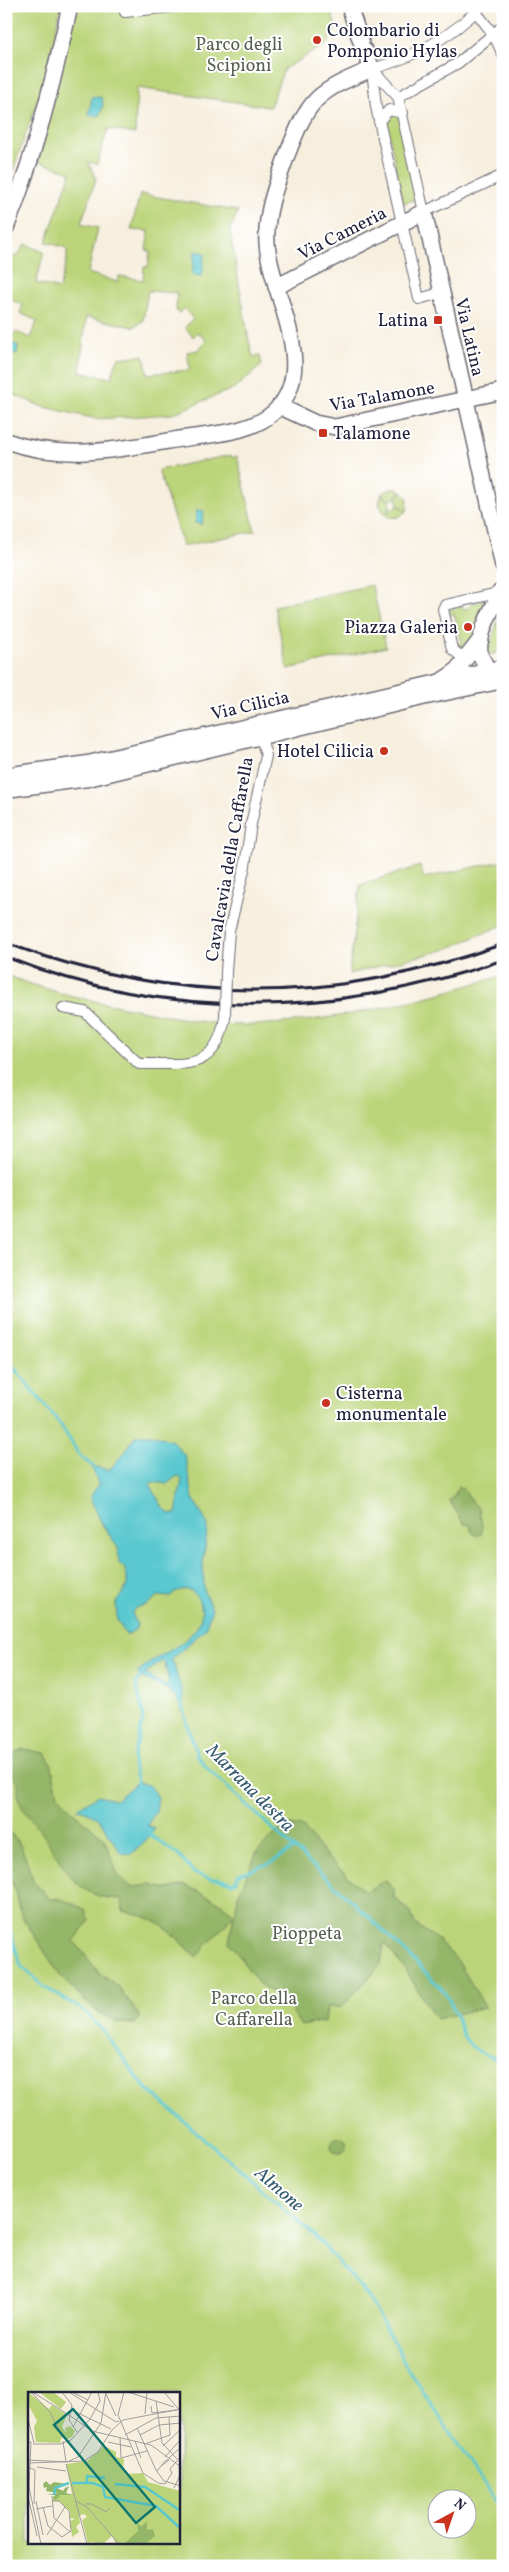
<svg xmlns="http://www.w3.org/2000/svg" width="509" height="2572" font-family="Vollkorn,serif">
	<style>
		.green { fill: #bbd479; stroke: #6e7b5a; fill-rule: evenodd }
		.forest { fill: #94b669; stroke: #5b6c52 }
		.water { fill: #5ac8cf; stroke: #3e7585; fill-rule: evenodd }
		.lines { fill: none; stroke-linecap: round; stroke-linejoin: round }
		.stream { stroke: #5ac8cf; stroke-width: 3 }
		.street-casing { stroke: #6d6a74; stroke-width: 12 }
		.secondary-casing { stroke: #6d6a74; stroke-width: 18 }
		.primary-casing { stroke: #6d6a74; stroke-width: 19 }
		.street { stroke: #fff; stroke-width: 10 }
		.secondary { stroke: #fff; stroke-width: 15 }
		.primary { stroke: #fff; stroke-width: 16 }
		.rail { stroke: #22223b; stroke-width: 3 }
		.street-bridge-casing { stroke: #6d6a74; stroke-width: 12; stroke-linecap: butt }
		.street-bridge { stroke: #fff; stroke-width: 10 }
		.poi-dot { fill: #c8321e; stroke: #fff; stroke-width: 2 }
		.labels { text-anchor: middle; stroke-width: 4; stroke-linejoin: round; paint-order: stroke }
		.poi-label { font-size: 18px; fill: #22223b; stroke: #fff; text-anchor: start }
		.park-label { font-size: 18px; fill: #586051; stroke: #fff }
		.street-label { font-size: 18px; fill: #22223b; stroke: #fff }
		.water-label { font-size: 19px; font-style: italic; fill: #365c6f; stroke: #fff }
		.inset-river { fill: none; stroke: #5ac8cf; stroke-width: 2.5 }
		.inset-road { fill: none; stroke: #a29d9d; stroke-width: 1 }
		.view { fill: #0f766e; fill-opacity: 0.15; stroke: #0f766e; stroke-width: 2.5 }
		.inset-edge { fill: none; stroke: #22223b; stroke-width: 2.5 }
	</style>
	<rect width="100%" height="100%" fill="#fff"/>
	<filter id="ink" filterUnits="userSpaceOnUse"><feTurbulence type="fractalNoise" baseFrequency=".02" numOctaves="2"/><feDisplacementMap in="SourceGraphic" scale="10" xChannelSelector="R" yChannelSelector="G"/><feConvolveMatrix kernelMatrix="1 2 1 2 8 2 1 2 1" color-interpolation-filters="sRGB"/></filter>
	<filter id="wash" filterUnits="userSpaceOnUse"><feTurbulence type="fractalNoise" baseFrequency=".0096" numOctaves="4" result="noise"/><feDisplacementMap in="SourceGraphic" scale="20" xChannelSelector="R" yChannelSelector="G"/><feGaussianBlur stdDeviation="1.12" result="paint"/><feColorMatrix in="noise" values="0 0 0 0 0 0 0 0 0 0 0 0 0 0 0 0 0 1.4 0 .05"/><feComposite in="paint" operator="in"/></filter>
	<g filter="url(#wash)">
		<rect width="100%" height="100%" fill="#f7efde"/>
		<g class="green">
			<polygon points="6,6 61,6 45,79 6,190"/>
			<path d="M76 6H330L336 28 327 44 284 69 270 107 137 88 135 134 108 129 97 164 88 162 96 179 81 224 98 228 88 273 117 282 119 276 143 280 144 267H148L150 251 146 250 149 231 131 230 140 194 238 211 230 231 249 341 253 357 260 356 262 365 235 388 172 414 97 419 40 406 6 391V333L13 335 16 332 31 338 37 321 20 313 23 305 6 298V254L17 257 25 244 44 252 36 283 59 289 67 259V248L46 242 71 172 36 161ZM148 291 177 293 176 311 179 313 184 308 193 319 185 327 193 337 198 332 206 341 198 350 187 352 190 370 148 374 144 355 118 358 111 378 80 372 86 317 134 327 143 321Z"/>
			<polygon points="391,114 399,114 417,199 403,203 386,119"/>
			<polygon points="231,455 232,458 237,456 255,531 183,546 158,470"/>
			<polygon points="393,488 401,490 396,498 389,500 381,494"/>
			<polygon points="402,491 408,499 407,511 398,505 397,499"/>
			<polygon points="381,495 389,500 390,507 385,515 379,504"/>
			<path d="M398 506 406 511C400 518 394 519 386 516L391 508Z"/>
			<polygon points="372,585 386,647 288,669 274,606"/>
			<polygon points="485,600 471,643 463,652 455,645 462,643 454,614 448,615 448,610 462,606 463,609 471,607 470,604"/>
			<polygon points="503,604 503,650 490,655 488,652"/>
			<polygon points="503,861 503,925 444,950 349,974 360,885 420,866 424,878"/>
			<path d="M6 975C51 993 97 1002 145 1011 178 1018 212 1025 246 1025 333 1023 417 1001 501 976L503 981V1558L498 1567 503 1623V2566H6ZM29 2393H179V2543H29ZM436 2500H466V2530H436Z"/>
		</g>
		<g class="forest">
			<path d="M459 1486C468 1491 470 1502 480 1509 479 1518 484 1526 481 1534L477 1536 471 1531V1525L464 1524 449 1500 454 1496Z"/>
			<path d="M23 1749 45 1753 51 1763 58 1795 73 1812 104 1838 118 1875 131 1887 151 1885 168 1889 185 1885 217 1901 235 1914 238 1896 257 1852 285 1824 303 1827 327 1857 365 1892 386 1880 394 1889V1898L410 1911 415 1924 439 1941 458 1961 485 2007 436 2019 404 1968 384 1943 381 1964 342 2007H327L325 2021 301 2026 284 2000 259 1984 229 1942 234 1915 196 1957C175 1934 156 1916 123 1911L122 1899C75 1899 66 1869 44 1836 37 1825 24 1813 19 1801 17 1796 19 1788 18 1782L6 1770V1760L11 1754Z"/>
			<polygon points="6,1827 21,1846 34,1882 50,1899 61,1899 85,1909 89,1921 74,1941 100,1974 119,1987 140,2017 134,2024 118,2023 96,2011 61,1977 21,1915 16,1891 6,1869"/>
			<circle cx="339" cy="2145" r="8"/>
		</g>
		<g class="water">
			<polygon points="92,96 102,98 103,106 99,116 89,115"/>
			<polygon points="195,251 205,253 202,276 192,275"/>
			<polygon points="7,340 18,346 17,354 7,352"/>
			<polygon points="197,510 204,511 202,524 195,523"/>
			<path d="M136 1435H155L172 1441 185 1456 193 1498 208 1525 203 1560 204 1592 212 1609 205 1629 172 1659 184 1698 182 1707 169 1690 140 1677 138 1672C156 1654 208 1639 201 1606 200 1601 195 1593 191 1591 183 1587 175 1592 170 1597L158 1596 147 1605 135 1608 132 1613 137 1625 135 1630 126 1635 117 1620 116 1603 127 1586V1577L125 1569 119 1563 118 1548 102 1524 90 1498 98 1484 92 1466 109 1470 125 1452ZM177 1476 182 1479 176 1514H171L163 1508 150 1484 152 1482 167 1484ZM162 1661 165 1664 169 1683 166 1686 145 1674Z"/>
			<path d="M137 1782 148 1785 158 1797 156 1812 147 1825 155 1829 142 1845 131 1854 122 1853C106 1835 104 1813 77 1809L98 1795 116 1800Z"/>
		</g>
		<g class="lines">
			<g class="stream">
				<polyline points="6,1358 60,1424 80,1456 94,1467"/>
				<path d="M181 1703 197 1756 209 1770C285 1842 366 1910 438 1985 470 2019 445 2045 503 2061"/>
				<path d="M137 1782C128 1753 138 1750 142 1724 145 1711 139 1697 136 1685L141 1675"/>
				<polyline points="149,1834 178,1855 194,1873 211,1879 219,1879 232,1883 236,1881 238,1875 273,1862 293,1849"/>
				<polyline points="6,1918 21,1966 44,1987 83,2010 103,2031 143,2085 315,2236 367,2295 410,2372 503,2513"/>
			</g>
		</g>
	</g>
	<g filter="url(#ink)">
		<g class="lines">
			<g class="street-casing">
				<g id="street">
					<polyline points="125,12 182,6"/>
					<polyline points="476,12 494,35 503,55"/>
					<polyline points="372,69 376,107 419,299 440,293"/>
					<polyline points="372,69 398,97 424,212 503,175"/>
					<path d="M372 69C414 57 451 38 481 6"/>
					<polyline points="398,97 458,63 503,26"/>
					<polyline points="379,121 389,110 403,113"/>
					<polyline points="469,657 458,654 452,649 443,609 445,605 493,594 503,586"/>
					<polyline points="226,972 229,931 245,866 251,824 266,756 261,737"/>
					<path d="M63 1008 85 1012 139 1064C185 1063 215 1073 225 1018"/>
				</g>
			</g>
			<g class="secondary-casing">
				<g id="secondary">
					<polyline points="349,6 361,42"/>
					<path d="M6 228C35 155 53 82 70 6"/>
					<polyline points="276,287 424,212 503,566"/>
					<polyline points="279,406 315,423 335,427 503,391"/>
					<path d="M6 441C63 461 117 450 174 440 206 434 249 435 274 412 321 369 270 294 267 243 265 212 277 183 287 155 309 98 316 92 372 69L365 51"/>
					<path d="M496 680C490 672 482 662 480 653 477 636 493 604 503 591"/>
					<polyline points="440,682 455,672 481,639"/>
				</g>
			</g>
			<g class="primary-casing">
				<g id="primary">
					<polyline points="6,776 88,764 503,668"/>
					<polyline points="6,789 88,778 422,697 503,680"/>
				</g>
			</g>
			<use href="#street" class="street"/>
			<use href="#secondary" class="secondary"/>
			<use href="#primary" class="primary"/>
			<g class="rail">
				<path d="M6 943C175 1006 333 1005 503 944"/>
				<path d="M6 957C171 1022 337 1017 503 960"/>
			</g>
			<g class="street-bridge-casing">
				<polyline id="street-bridge" points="225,1018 226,972"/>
			</g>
			<use href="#street-bridge" class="street-bridge"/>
		</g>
	</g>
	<g class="poi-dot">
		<circle cx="317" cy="40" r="5"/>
		<rect x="433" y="315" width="10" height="10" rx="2.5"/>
		<rect x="318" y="428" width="10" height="10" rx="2.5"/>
		<circle cx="468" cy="627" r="5"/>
		<circle cx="384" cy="751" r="5"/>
		<circle cx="326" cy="1403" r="5"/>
	</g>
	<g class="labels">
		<g class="poi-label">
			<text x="327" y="36">Colombario di<tspan x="327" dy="21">Pomponio Hylas</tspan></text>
			<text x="428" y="326" text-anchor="end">Latina</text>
			<text x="333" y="439">Talamone</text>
			<text x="458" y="633" text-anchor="end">Piazza Galeria</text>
			<text x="374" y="757" text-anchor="end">Hotel Cilicia</text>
			<text x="336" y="1399">Cisterna<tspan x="336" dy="21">monumentale</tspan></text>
		</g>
		<g class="park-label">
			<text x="239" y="50">Parco degli<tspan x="239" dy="21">Scipioni</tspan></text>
			<text x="307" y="1939">Pioppeta</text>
			<text x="254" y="2004">Parco della<tspan x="254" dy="21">Caffarella</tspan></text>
		</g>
		<g class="street-label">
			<text transform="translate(342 233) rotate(-27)" y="6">Via Cameria</text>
			<text transform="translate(470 337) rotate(77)" y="6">Via Latina</text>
			<text transform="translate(382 396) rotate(-10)" y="6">Via Talamone</text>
			<text transform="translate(250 705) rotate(-13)" y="6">Via Cilicia</text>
			<text transform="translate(229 859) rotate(-80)" y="6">Cavalcavia della Caffarella</text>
		</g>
		<g class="water-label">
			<text transform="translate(251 1787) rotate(45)" y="7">Marrana destra</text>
			<text transform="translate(280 2188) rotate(41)" y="7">Almone</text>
		</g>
	</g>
	<g transform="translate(28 2392)">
		<rect width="152" height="152" fill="#f7efde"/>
		<path d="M0 0 21 17 24 13 39 23 34 35 38 41 37 36 42 34 47 39 44 45 37 48 38 44H34L32 51 8 50 6 35 9 29 0 12ZM11 0H25L38 10 33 17ZM76 54 88 60V65L96 67 95 77 100 82 115 81 120 90 152 99V152H88L84 144 75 152 63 150 60 152 54 128 59 125 56 122 51 124 52 131 48 135 51 140 44 145 42 129 47 127 42 126V119L32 110 25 109V104L44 102 38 72 59 69Z" fill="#bbd479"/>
		<path d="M18 89 22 93 26 90 39 92 29 96 35 99 37 96 41 94 38 101 44 103H32L29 109 31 103 28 108 25 107 27 103H19L30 101 18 99 19 95 16 96 15 92ZM119 129V138L125 137 127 144 117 152H96L110 139 109 132 114 134Z" fill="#94b669"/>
		<path class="inset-river" d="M44 91H65L75 95 77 105 128 114 153 137M59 91V84L77 86M87 92 117 95 153 119M26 103 27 96 41 91"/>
		<path class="inset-road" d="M3 0 22 20 35 46M34 0 44 13 41 28 49 40M41 0 88 30 91 29M100 0 146 15M136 0 153 20M6 1 41 23M46 1 60 8M78 2 88 24M128 9 134 51 149 67M123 14 124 21 149 18M44 18 83 37M117 22 119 0M41 23 64 39 123 53 153 75M90 23 115 81M90 23 96 0M141 25 142 43M0 27 6 51M45 35 64 0M109 36 128 78 136 89 153 94M97 43 128 26 153 24M112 43 131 33 153 31M92 45 93 66 119 59M35 49 38 70M107 49 113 66M0 50H3L1 95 13 152M80 50 103 55M5 52H32L43 48 62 27 72 9 70 0M117 52 142 43M135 54 153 37M137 65 153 47M141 66 153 55M0 68 39 70 50 65 73 31 78 0M0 71 56 69 70 60 84 38 95 28 153 17M38 72 59 152M0 75 7 78 6 112M9 75 38 79M129 79 138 68H141L133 74M115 81 130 91 137 92 144 81 142 77 153 64M146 96 153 81M0 104 9 144M24 104 26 126 42 140M8 109 15 143M48 109 60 116 91 152M57 112H64L78 120 82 116M15 115 20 134 34 145M8 117 24 114M19 143 37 115 31 109H24M34 145 43 139 41 119 37 115"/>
		<path class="view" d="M45 17 127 115 108 131 26 33Z"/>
		<rect width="152" height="152" class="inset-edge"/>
	</g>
	<rect width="509" height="2572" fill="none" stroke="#fff" stroke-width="25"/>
	<g transform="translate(452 2514) rotate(40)"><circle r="24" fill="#ffffff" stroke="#a7a7b1"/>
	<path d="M0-4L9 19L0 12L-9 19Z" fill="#c8321e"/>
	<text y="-8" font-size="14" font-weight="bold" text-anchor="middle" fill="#22223b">N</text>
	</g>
</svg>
